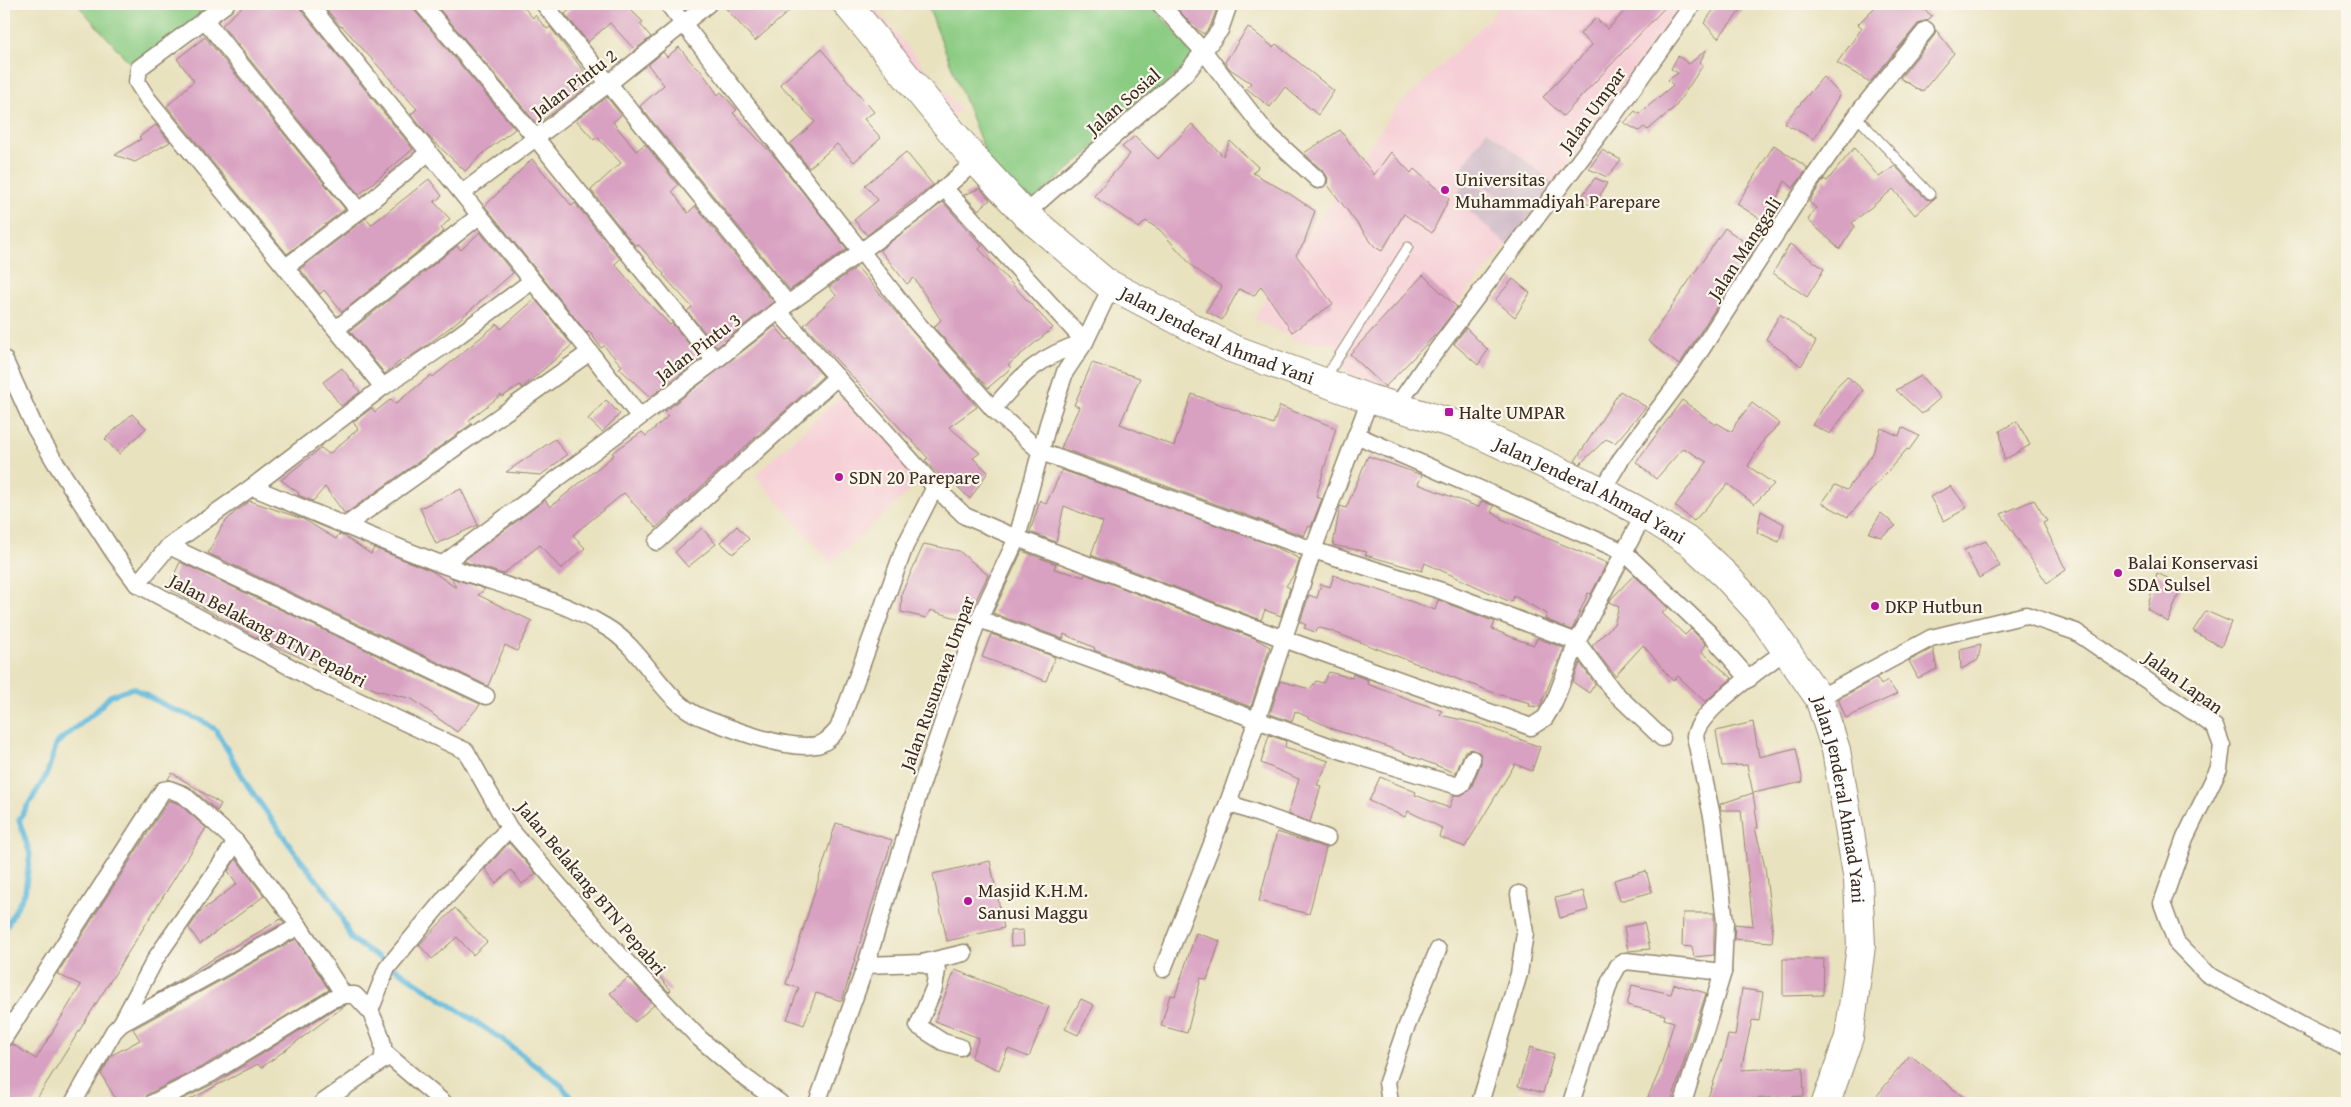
<svg xmlns="http://www.w3.org/2000/svg" width="2351" height="1107" font-family="'Gentium Book Plus',serif">
	<style>
		.built { fill: #f6cfd6 }
		.industrial { fill: #d1bdc9 }
		.green { fill: #8bcc83; stroke: #637b50 }
		.lines { fill: none; stroke-linecap: round; stroke-linejoin: round }
		.stream { stroke: #5fb9dc; stroke-width: 5.5 }
		.building { fill: #d8a0c1 }
		.lane-casing { stroke: #92866e; stroke-width: 11 }
		.street-casing { stroke: #92866e; stroke-width: 19 }
		.highway-casing { stroke: #92866e; stroke-width: 30 }
		.lane { stroke: #fff; stroke-width: 9 }
		.street { stroke: #fff; stroke-width: 16 }
		.highway { stroke: #fff; stroke-width: 28 }
		.poi-dot { fill: #b5179e; stroke: #fbf7ec; stroke-width: 2 }
		.labels { text-anchor: middle; stroke-width: 4.5; stroke-linejoin: round; paint-order: stroke }
		.street-label { font-size: 19px; fill: #3b2a1e; stroke: #fbf7ec }
		.poi-label { font-size: 19px; fill: #3b2a1e; stroke: #fbf7ec; text-anchor: start }
	</style>
	<rect width="100%" height="100%" fill="#fbf7ec"/>
	<filter id="ink" filterUnits="userSpaceOnUse"><feTurbulence type="fractalNoise" baseFrequency=".02" numOctaves="2"/><feDisplacementMap in="SourceGraphic" scale="10" xChannelSelector="R" yChannelSelector="G"/><feConvolveMatrix kernelMatrix="1 2 1 2 8 2 1 2 1" color-interpolation-filters="sRGB"/></filter>
	<filter id="wash" filterUnits="userSpaceOnUse"><feTurbulence type="fractalNoise" baseFrequency=".0096" numOctaves="4" result="noise"/><feDisplacementMap in="SourceGraphic" scale="20" xChannelSelector="R" yChannelSelector="G"/><feGaussianBlur stdDeviation="1.12" result="paint"/><feColorMatrix in="noise" values="0 0 0 0 0 0 0 0 0 0 0 0 0 0 0 0 0 1.4 0 .05"/><feComposite in="paint" operator="in"/></filter>
	<g filter="url(#wash)">
		<rect width="100%" height="100%" fill="#e9e2bf"/>
		<g class="built">
			<polygon points="858,4 872,4 960,110 952,117"/>
			<polygon points="1501,4 1682,4 1612,106 1507,245 1392,381 1382,375 1375,385 1341,369 1345,355 1333,343 1299,342 1254,319 1264,301 1395,109 1489,19"/>
			<polygon points="847,391 922,479 831,563 755,475"/>
		</g>
		<polygon class="industrial" points="1487,130 1555,184 1507,245 1455,198 1466,179 1520,212 1461,169"/>
		<g class="green">
			<polygon points="77,4 231,4 137,71"/>
			<polygon points="927,4 1150,4 1197,56 1027,206 989,162"/>
		</g>
		<g class="lines">
			<polyline class="stream" points="4,931 25,892 30,854 19,820 46,776 57,743 95,712 110,696 133,688 170,708 203,721 216,730 248,786 299,858 334,901 351,939 503,1040 561,1085 575,1103"/>
		</g>
		<g id="blocks">
			<g class="building">
				<polygon points="245,4 299,4 301,10 413,149 359,195 222,25"/>
				<polygon points="322,4 412,4 414,10 515,129 486,151 465,171 428,136 411,114 417,109 342,26 341,27"/>
				<polygon points="435,4 521,4 533,18 535,15 547,29 550,27 593,83 537,124"/>
				<polygon points="576,4 625,4 643,22 640,24 651,37 635,50 610,23 588,42 565,14"/>
				<polygon points="722,4 797,4 755,41"/>
				<polygon points="1173,4 1210,4 1217,8 1211,25 1204,34 1194,27"/>
				<polygon points="1631,4 1668,4 1563,116 1543,97 1592,45 1580,34 1596,18 1608,29"/>
				<polygon points="1718,4 1746,4 1718,38 1704,23"/>
				<polygon points="1878,4 1917,4 1932,16 1928,20 1918,24 1870,82 1837,63 1862,28 1858,24"/>
				<polygon points="1248,27 1273,47 1276,44 1334,91 1318,115 1285,87 1270,107 1246,88 1251,83 1230,69 1225,62"/>
				<polygon points="1936,30 1954,53 1922,92 1900,78 1934,36"/>
				<polygon points="205,37 345,209 287,254 167,106 194,81 177,59"/>
				<polygon points="679,47 697,69 699,68 718,95 721,92 737,110 733,113 775,157 847,249 790,290 640,106 664,85 648,65 663,52 667,57"/>
				<polygon points="821,49 874,112 864,119 881,138 854,162 837,144 809,168 790,144 815,122 780,84"/>
				<polygon points="1706,50 1700,62 1703,65 1676,106 1648,130 1644,127 1639,131 1624,123 1635,111 1639,114 1673,85 1668,80 1678,73 1671,69 1678,56 1689,64"/>
				<polygon points="1823,77 1840,94 1814,139 1784,123"/>
				<polygon points="607,97 621,115 613,122 636,151 645,144 678,185 672,191 688,213 695,206 773,302 717,347 687,311 692,307 663,275 664,274 638,244 635,246 591,190 621,163 597,137 594,140 576,120"/>
				<polygon points="1192,124 1223,156 1230,141 1258,167 1253,173 1290,194 1315,211 1304,243 1296,255 1333,304 1292,332 1261,286 1254,296 1239,289 1222,320 1206,311 1222,287 1194,268 1160,230 1146,221 1139,228 1094,196 1130,154 1122,147 1135,136 1158,159"/>
				<polygon points="156,125 170,142 135,162 115,155 141,139 139,137"/>
				<polygon points="1340,130 1374,175 1391,152 1411,173 1414,169 1449,199 1432,233 1404,214 1382,251 1375,247 1327,184 1328,178 1325,173 1304,153"/>
				<polygon points="1774,145 1808,168 1793,188 1785,181 1765,222 1737,204"/>
				<polygon points="1854,148 1879,177 1895,166 1926,199 1931,200 1936,197 1915,215 1893,189 1852,223 1855,226 1840,249 1808,220 1816,208 1809,202 1824,179 1827,181"/>
				<polygon points="1602,150 1621,160 1607,177 1589,169"/>
				<polygon points="906,152 933,185 867,235 854,220 878,200 865,185"/>
				<polygon points="532,159 572,206 575,203 620,259 615,264 642,296 670,325 672,323 701,359 650,397 619,368 622,366 604,346 601,348 589,331 587,333 485,206"/>
				<polygon points="1595,178 1607,183 1594,207 1579,200"/>
				<polygon points="429,179 442,196 434,202 450,219 441,228 444,231 342,312 324,290 320,294 300,269 366,218 371,225"/>
				<polygon points="980,188 990,200 978,210 964,195"/>
				<polygon points="943,202 982,246 979,249 1053,328 1008,365 1011,368 988,388 934,327 941,320 914,278 907,284 880,250"/>
				<polygon points="1725,228 1754,249 1679,365 1648,341"/>
				<polygon points="480,232 513,273 453,325 426,346 405,360 404,358 385,374 350,331 457,246 461,250"/>
				<polygon points="1790,244 1824,269 1807,297 1773,273"/>
				<polygon points="857,267 977,407 949,427 980,453 973,458 988,472 970,499 947,476 943,478 928,464 925,460 928,458 804,325 836,295 829,287"/>
				<polygon points="1423,275 1457,307 1439,331 1385,387 1350,354"/>
				<polygon points="1513,279 1530,293 1515,317 1495,300"/>
				<polygon points="535,299 572,345 524,386 522,388 520,385 502,397 501,395 469,420 472,424 470,425 345,514 325,487 313,501 298,495 299,493 281,480 321,448 329,454 358,429 353,422 372,408 375,412 391,399 395,404 431,375 433,377 497,324 501,329"/>
				<polygon points="1780,314 1816,342 1801,366 1766,339"/>
				<polygon points="775,326 787,340 789,339 823,376 656,528 624,493 573,535 585,548 561,569 540,545 503,574 463,561 545,500 550,507 614,455 612,453 642,432 646,436 668,416 664,412"/>
				<polygon points="1466,328 1488,350 1478,365 1454,344"/>
				<polygon points="1092,363 1140,378 1120,424 1174,446 1192,394 1273,424 1280,406 1336,428 1316,497 1322,499 1311,527 1308,526 1304,536 1061,448 1079,407 1074,405"/>
				<polygon points="342,368 360,392 341,406 323,382"/>
				<polygon points="1847,376 1863,390 1830,434 1812,425 1838,385"/>
				<polygon points="1921,376 1940,398 1922,414 1896,390"/>
				<polygon points="1620,391 1646,407 1615,443 1606,439 1580,464 1575,461"/>
				<polygon points="606,400 620,414 602,432 588,419"/>
				<polygon points="1682,400 1716,425 1717,423 1732,432 1736,423 1752,403 1780,424 1765,438 1748,466 1774,484 1754,504 1728,484 1694,521 1675,506 1707,462 1683,448 1656,479 1636,462"/>
				<polygon points="132,414 146,428 119,454 105,439"/>
				<polygon points="2017,421 2030,445 2004,460 2000,431"/>
				<polygon points="1902,427 1919,436 1909,450 1907,449 1848,517 1822,503 1835,485 1847,490 1873,453 1881,428 1899,436"/>
				<polygon points="555,439 567,455 541,475 506,472"/>
				<polygon points="1368,456 1422,475 1418,484 1478,507 1482,501 1494,506 1491,512 1501,517 1501,519 1607,563 1591,594 1588,593 1572,630 1545,619 1547,614 1514,596 1512,601 1506,600 1425,563 1422,571 1365,555 1367,552 1333,545 1340,506 1346,508"/>
				<polygon points="1062,470 1271,545 1300,559 1295,573 1286,586 1290,588 1281,616 1265,610 1261,620 1091,555 1103,522 1064,506 1056,542 1030,532 1040,500 1046,504"/>
				<polygon points="1951,486 1967,508 1944,521 1930,497"/>
				<polygon points="461,489 478,525 436,544 420,508"/>
				<polygon points="2034,500 2047,521 2043,523 2066,570 2047,583 2001,514"/>
				<polygon points="250,501 303,519 336,539 339,534 344,536 371,554 374,548 432,571 456,588 452,578 485,589 478,595 532,621 517,651 505,645 488,686 208,553 223,524 235,512"/>
				<polygon points="1761,511 1784,524 1779,542 1757,532"/>
				<polygon points="1881,513 1896,526 1881,537 1869,533"/>
				<polygon points="737,526 749,539 733,554 720,542"/>
				<polygon points="702,528 716,544 688,567 675,552"/>
				<polygon points="1986,541 2000,566 1979,578 1964,550"/>
				<polygon points="924,544 959,551 988,575 966,621 930,610 926,618 901,612 902,592"/>
				<polygon points="1022,551 1056,564 1054,569 1084,577 1085,574 1254,638 1270,647 1251,707 1094,650 1095,648 1064,634 1063,639 993,613"/>
				<polygon points="180,562 480,704 479,706 457,732 412,699 376,690 267,643 168,588"/>
				<polygon points="2157,573 2182,585 2168,622 2147,609"/>
				<polygon points="1334,575 1351,582 1382,591 1435,610 1438,600 1495,622 1492,629 1519,640 1534,645 1537,638 1564,648 1540,707 1529,706 1530,703 1497,694 1328,630 1319,628 1315,632 1304,628 1306,625 1300,622 1309,595 1317,598 1321,584 1330,587"/>
				<polygon points="1634,575 1668,608 1662,613 1685,635 1691,629 1706,645 1701,651 1732,678 1705,702 1678,676 1673,681 1643,645 1615,676 1592,646 1614,624 1619,607 1609,602 1612,598"/>
				<polygon points="2206,611 2231,622 2221,647 2193,631"/>
				<polygon points="991,634 1055,657 1046,681 982,657"/>
				<polygon points="1981,644 1978,660 1961,669 1960,649"/>
				<polygon points="1933,648 1937,669 1918,678 1909,661"/>
				<polygon points="1580,663 1595,684 1589,693 1573,682"/>
				<polygon points="1329,672 1352,678 1353,674 1368,680 1367,684 1442,711 1440,715 1480,724 1540,747 1532,771 1515,764 1465,847 1439,837 1442,828 1408,811 1405,817 1369,801 1380,777 1416,792 1415,795 1449,808 1454,795 1462,795 1471,788 1481,763 1480,753 1471,749 1465,751 1456,773 1377,743 1335,730 1295,711 1292,722 1270,714 1280,681 1310,689 1316,681 1323,683"/>
				<polygon points="1877,678 1881,685 1887,680 1897,694 1846,718 1838,699"/>
				<polygon points="1753,722 1759,757 1796,748 1803,782 1753,793 1747,765 1722,766 1716,731"/>
				<polygon points="1269,735 1286,741 1285,747 1329,761 1317,785 1321,786 1310,822 1288,814 1299,779 1261,763"/>
				<polygon points="172,773 221,804 217,811 190,787 168,779"/>
				<polygon points="1753,793 1758,828 1755,828 1765,867 1773,933 1772,942 1734,939 1735,924 1753,926 1743,829 1741,810 1721,810 1720,804"/>
				<polygon points="169,800 179,804 206,828 34,1103 4,1103 4,1048 12,1044 36,1059 81,985 57,974"/>
				<polygon points="836,823 892,840 842,1001 816,993 804,1025 787,1019 799,988 786,984"/>
				<polygon points="1277,832 1326,848 1309,914 1259,901"/>
				<polygon points="509,843 536,874 522,884 511,870 496,883 485,869"/>
				<polygon points="236,859 264,896 200,944 189,928 201,911 237,884 228,871"/>
				<polygon points="990,861 1004,928 947,941 933,874"/>
				<polygon points="1646,871 1652,892 1620,901 1614,880"/>
				<polygon points="1583,891 1588,910 1560,918 1555,898"/>
				<polygon points="455,908 487,942 473,955 457,937 432,959 419,945"/>
				<polygon points="1683,913 1714,913 1714,955 1694,957 1692,947 1682,946"/>
				<polygon points="281,919 284,923 152,996 218,956"/>
				<polygon points="1644,923 1650,949 1628,951 1624,927"/>
				<polygon points="1023,930 1024,945 1011,946 1010,931"/>
				<polygon points="1196,933 1220,941 1207,980 1201,978 1187,1033 1161,1026 1170,995 1175,996"/>
				<polygon points="296,939 329,990 207,1064 148,1094 143,1103 118,1103 101,1074 112,1055 140,1040 133,1029"/>
				<polygon points="1783,959 1824,959 1823,995 1783,996"/>
				<polygon points="646,962 671,990 669,992 643,965"/>
				<polygon points="955,970 1049,1006 1029,1057 1008,1049 999,1070 971,1058 979,1038 935,1021"/>
				<polygon points="628,978 654,1005 635,1022 610,993"/>
				<polygon points="1674,984 1706,993 1671,1103 1657,1103 1647,1099 1659,1072 1674,1022 1664,1019 1665,1015 1627,1005 1632,985 1671,994"/>
				<polygon points="1742,989 1763,992 1759,1021 1752,1020 1741,1070 1803,1067 1804,1096 1730,1100 1728,1103 1706,1103 1723,1056 1728,1035 1735,1036"/>
				<polygon points="1081,999 1094,1005 1078,1035 1065,1029"/>
				<polygon points="346,1005 261,1068 258,1064 183,1103 175,1103 217,1082 334,1009"/>
				<polygon points="1530,1047 1554,1054 1543,1093 1518,1086"/>
				<polygon points="1910,1055 1971,1103 1871,1103"/>
			</g>
		</g>
	</g>
	<g filter="url(#ink)">
		<use href="#blocks" fill-opacity="0" stroke="#92866e" stroke-width="1"/>
		<g class="lines">
			<g class="lane-casing">
				<g id="lane">
					<polyline points="1856,116 1930,194"/>
					<polyline points="1324,380 1408,247"/>
				</g>
			</g>
			<g class="street-casing">
				<g id="street">
					<polyline points="226,4 139,68 137,82 147,98 383,387"/>
					<polyline points="309,4 590,352 639,416"/>
					<polyline points="422,4 535,137 715,361"/>
					<polyline points="544,4 788,304"/>
					<polyline points="668,4 917,323 993,409 1041,452 1313,550 1370,399"/>
					<polyline points="1160,4 1205,53 1265,131 1318,180"/>
					<polyline points="204,19 359,211 286,267"/>
					<path d="M944 188 1085 342C1040 356 1023 373 993 409"/>
					<polyline points="462,193 608,84 708,4"/>
					<polyline points="359,211 429,152"/>
					<polyline points="1025,214 1188,71 1220,30 1229,4"/>
					<path d="M532 281 451 341 383 387 252 487C315 513 378 540 441 564 497 585 554 596 606 627 644 649 663 702 701 717 729 728 787 751 817 745 826 743 832 736 838 729L905 546 935 487"/>
					<polyline points="778,311 935,487 965,516 1017,538 1284,639 1531,727 1545,718 1554,703 1577,642"/>
					<polyline points="336,329 479,216"/>
					<polyline points="4,359 35,428 55,462 114,553 137,584 318,682 466,751 509,828 616,951 699,1038 743,1076 780,1103"/>
					<polyline points="1397,406 1424,367 1613,116 1693,4"/>
					<polyline points="1356,435 1624,552 1709,633 1749,679"/>
					<polyline points="1602,491 1621,459 1690,367 1801,195 1862,108 1926,30"/>
					<polyline points="345,526 590,352"/>
					<polyline points="657,542 837,377"/>
					<polyline points="169,546 486,696"/>
					<polyline points="443,564 715,361 778,311 920,209 976,161"/>
					<polyline points="137,584 169,546 252,487"/>
					<polyline points="979,619 1257,720 1313,550 1442,591 1577,642 1644,514"/>
					<polyline points="1577,642 1613,691 1662,738"/>
					<polyline points="1819,698 1931,638 2026,615 2076,632 2215,727 2222,746 2219,768 2185,838 2162,903 2176,942 2207,974 2314,1032 2347,1048"/>
					<polyline points="1228,803 1327,838"/>
					<polyline points="922,963 937,970 934,988 918,1026 943,1042 960,1047"/>
					<polyline points="866,965 922,963 964,953"/>
					<polyline points="1163,969 1228,803 1257,720 1351,754 1458,786 1462,784 1472,759"/>
					<polyline points="121,1024 156,958 236,842"/>
					<polyline points="4,1038 163,790 169,789 184,795 236,842 299,926 344,995"/>
					<polyline points="384,1052 444,1103"/>
					<polyline points="73,1103 114,1031 121,1024 299,926"/>
					<polyline points="153,1103 212,1073 330,1000 344,995 355,995 370,1011 387,968 445,898 509,828"/>
					<path d="M322 1103 382 1061C387 1043 377 1027 370 1011"/>
					<polyline points="817,1103 866,965 923,780 975,628 1017,538 1048,424 1065,372 1085,342 1112,285"/>
					<polyline points="1390,1103 1387,1082 1404,1033 1438,950"/>
					<polyline points="1480,1103 1519,974 1525,933 1519,894"/>
					<polyline points="1571,1103 1610,981 1618,966 1626,961 1723,972"/>
					<path d="M1683 1103 1723 972 1725 922 1713 821 1695 736C1699 710 1763 668 1786 650"/>
				</g>
			</g>
			<g class="highway-casing">
				<g id="highway">
					<path id="s1" d="M847 4 976 161 1025 214 1105 282 1231 348 1370 399 1464 427 1602 491 1644 514 1691 543 1725 575 1759 612 1819 698 1836 750 1858 880 1861 946 1849 1037 1826 1103"/>
				</g>
			</g>
			<use href="#lane" class="lane"/>
			<use href="#street" class="street"/>
			<use href="#highway" class="highway"/>
		</g>
	</g>
	<g class="poi-dot">
		<circle cx="1445" cy="190" r="5"/>
		<rect x="1444" y="407" width="10" height="10" rx="2.5"/>
		<circle cx="839" cy="477" r="5"/>
		<circle cx="2118" cy="573" r="5"/>
		<circle cx="1875" cy="606" r="5"/>
		<circle cx="968" cy="901" r="5"/>
	</g>
	<g class="labels">
		<g class="street-label">
			<text transform="translate(574 83) rotate(-37)" y="7">Jalan Pintu 2</text>
			<text transform="translate(1123 101) rotate(-41)" y="7">Jalan Sosial</text>
			<text transform="translate(1592 109) rotate(-54)" y="7">Jalan Umpar</text>
			<text transform="translate(1744 248) rotate(-57)" y="7">Jalan Manggali</text>
			<text dy="7" stroke="none"><textPath href="#s1" startOffset="505">Jalan Jenderal Ahmad Yani</textPath></text>
			<text transform="translate(698 347) rotate(-37)" y="7">Jalan Pintu 3</text>
			<text dy="7" stroke="none"><textPath href="#s1" startOffset="910">Jalan Jenderal Ahmad Yani</textPath></text>
			<text transform="translate(268 630) rotate(28)" y="7">Jalan Belakang BTN Pepabri</text>
			<text transform="translate(2184 682) rotate(36)" y="7">Jalan Lapan</text>
			<text transform="translate(937 683) rotate(-70)" y="7">Jalan Rusunawa Umpar</text>
			<text dy="7" stroke="none"><textPath href="#s1" startOffset="1330">Jalan Jenderal Ahmad Yani</textPath></text>
			<text transform="translate(592 888) rotate(50)" y="7">Jalan Belakang BTN Pepabri</text>
		</g>
		<g class="poi-label">
			<text x="1455" y="186">Universitas<tspan x="1455" dy="22">Muhammadiyah Parepare</tspan></text>
			<text x="1459" y="419">Halte UMPAR</text>
			<text x="849" y="484">SDN 20 Parepare</text>
			<text x="2128" y="569">Balai Konservasi<tspan x="2128" dy="22">SDA Sulsel</tspan></text>
			<text x="1885" y="613">DKP Hutbun</text>
			<text x="978" y="897">Masjid K.H.M.<tspan x="978" dy="22">Sanusi Maggu</tspan></text>
		</g>
	</g>
	<rect width="2351" height="1107" fill="none" stroke="#fbf7ec" stroke-width="20"/>
</svg>
